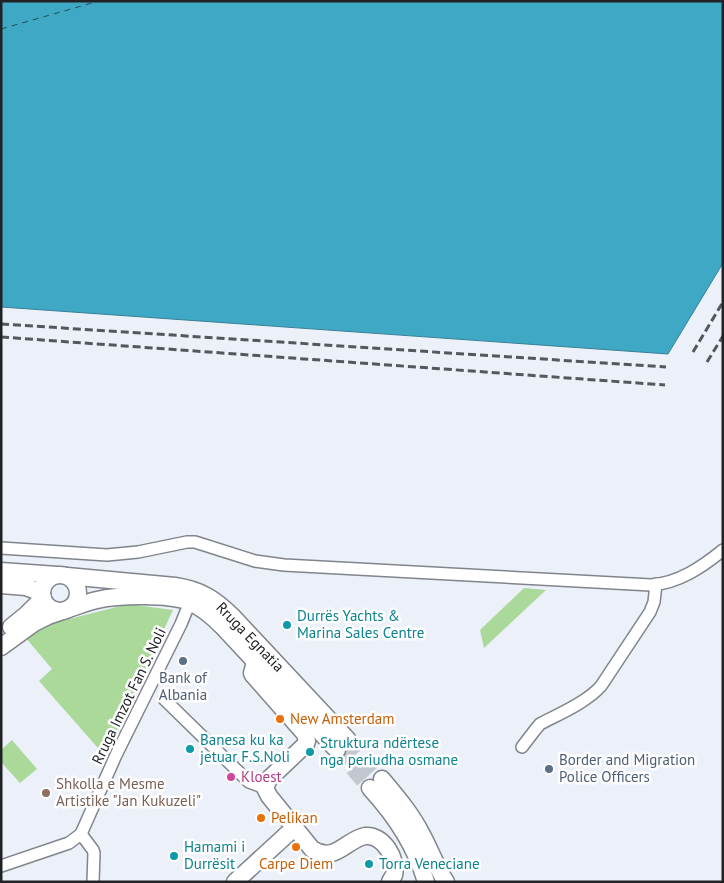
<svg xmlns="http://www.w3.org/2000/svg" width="724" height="883" font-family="'PT Sans',sans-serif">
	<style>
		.green { fill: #abd99a }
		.water { fill: #3fa9c5; stroke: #368095 }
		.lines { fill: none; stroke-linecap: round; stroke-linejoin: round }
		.ferry { stroke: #224f5c; stroke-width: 1; stroke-dasharray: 6 5; stroke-linecap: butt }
		.secondary-tunnel { stroke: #c3c7cf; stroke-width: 16; stroke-dasharray: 16 8; stroke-linecap: butt }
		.street-casing { stroke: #80848b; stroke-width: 14 }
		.secondary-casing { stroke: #80848b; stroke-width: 19 }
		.street { stroke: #fff; stroke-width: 11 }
		.secondary { stroke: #fff; stroke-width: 16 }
		.rail { stroke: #54575b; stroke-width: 3; stroke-dasharray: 8 4; stroke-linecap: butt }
		.culture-dot { fill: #0f9aa8; stroke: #fefefe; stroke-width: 2 }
		.service-dot { fill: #5c6f8a; stroke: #fefefe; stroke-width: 2 }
		.food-dot { fill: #e8710a; stroke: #fefefe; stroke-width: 2 }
		.hotel-dot { fill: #d1479c; stroke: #fefefe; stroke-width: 2 }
		.education-dot { fill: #8d6e63; stroke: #fefefe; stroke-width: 2 }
		.labels { text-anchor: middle; stroke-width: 5; stroke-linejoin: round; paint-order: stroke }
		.culture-label { font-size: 15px; fill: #0d838f; stroke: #fefefe; text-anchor: start }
		.street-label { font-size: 15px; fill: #202225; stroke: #fefefe }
		.service-label { font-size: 15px; fill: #4e5e75; stroke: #fefefe }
		.food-label { font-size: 15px; fill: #c56008; stroke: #fefefe; text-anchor: start }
		.hotel-label { font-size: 15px; fill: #b23c85; stroke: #fefefe; text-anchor: start }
		.education-label { font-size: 15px; fill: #785e54; stroke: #fefefe; text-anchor: start }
	</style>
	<rect width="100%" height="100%" fill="#ecf0f9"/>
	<g class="green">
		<polygon points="524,588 546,590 484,648 480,630"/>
		<polygon points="128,604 173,610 105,756 39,681 52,669 25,637 46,625"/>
		<polygon points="12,740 37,769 20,783 1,762 1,750"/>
	</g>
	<polygon class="water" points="1,1 723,1 723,263 668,354 1,307"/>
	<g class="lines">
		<polyline class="ferry" points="1,29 99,1"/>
		<g class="secondary-tunnel">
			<polyline points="348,740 382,779"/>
			<polyline points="337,750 370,788"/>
		</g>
		<g class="street-casing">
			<g id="street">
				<path d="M1 548 107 555 138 552 187 542H195L255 561 284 565 651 585C679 583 702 567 723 550"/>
				<polyline points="164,699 249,782 265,788"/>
				<path d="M522 747 535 730 540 724C559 714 587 702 601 686L650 612 654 602 656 584"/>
				<polyline points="81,834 93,850 94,853 93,882"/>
				<polyline points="1,866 69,843 81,834 116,755 181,624 190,602"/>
			</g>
		</g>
		<g class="secondary-casing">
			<g id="secondary">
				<polyline points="1,571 57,575"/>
				<circle cx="60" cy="593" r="18"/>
				<path d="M67 576 175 586C201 590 215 599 233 617L348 740"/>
				<polyline points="1,585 26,587 42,593"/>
				<path d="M68 609C78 606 88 602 97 600 119 595 169 594 189 602 202 607 213 617 223 627L337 750"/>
				<polyline points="11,627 27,614 43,598"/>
				<polyline points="1,647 34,623 48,616 63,611"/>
				<path d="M255 662 252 673 253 675 305 734 307 741 306 744 269 779 265 788 269 796 312 849C335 864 347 839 365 836 383 834 398 859 394 875 393 877 391 879 390 882"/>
				<path d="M382 779C396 796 411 813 421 833 430 849 436 867 446 882"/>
				<path d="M370 788C394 814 416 847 426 882"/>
				<polyline points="235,882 295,827"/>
			</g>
		</g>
		<use href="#street" class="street"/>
		<use href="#secondary" class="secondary"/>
		<g class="rail">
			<polyline points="1,324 666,367"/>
			<polyline points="1,337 665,385"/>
			<polyline points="693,352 723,302"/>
			<polyline points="707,362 723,336"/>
		</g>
	</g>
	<g class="culture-dot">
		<circle cx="287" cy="625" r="5"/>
		<circle cx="190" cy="749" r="5"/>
		<circle cx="310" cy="752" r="5"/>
		<circle cx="174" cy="856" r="5"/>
		<circle cx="369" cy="864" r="5"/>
	</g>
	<g class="service-dot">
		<circle cx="183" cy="661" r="5"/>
		<circle cx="549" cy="769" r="5"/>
	</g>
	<g class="food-dot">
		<circle cx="280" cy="719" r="5"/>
		<circle cx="261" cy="818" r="5"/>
		<circle cx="296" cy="847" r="5"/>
	</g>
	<circle class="hotel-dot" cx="231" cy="777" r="5"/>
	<circle class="education-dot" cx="46" cy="793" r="5"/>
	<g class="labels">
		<g class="culture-label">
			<text x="297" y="621">Durrës Yachts &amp;<tspan x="297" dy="17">Marina Sales Centre</tspan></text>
			<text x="200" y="745">Banesa ku ka<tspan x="200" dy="17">jetuar F.S.Noli</tspan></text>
			<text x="320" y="748">Struktura ndërtese<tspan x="320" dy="17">nga periudha osmane</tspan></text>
			<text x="184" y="852">Hamami i<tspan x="184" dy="17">Durrësit</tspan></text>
			<text x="379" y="869">Torra Veneciane</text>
		</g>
		<g class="street-label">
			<text transform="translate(250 637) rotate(46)" y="5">Rruga Egnatia</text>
			<text transform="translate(129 696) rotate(-64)" y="5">Rruga Imzot Fan S. Noli</text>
		</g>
		<g class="service-label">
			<text x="183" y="683">Bank of<tspan x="183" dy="17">Albania</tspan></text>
			<text x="559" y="765" text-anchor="start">Border and Migration<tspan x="559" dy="17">Police Officers</tspan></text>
		</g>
		<g class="food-label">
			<text x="290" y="724">New Amsterdam</text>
			<text x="271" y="823">Pelikan</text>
			<text x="296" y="869" text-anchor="middle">Carpe Diem</text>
		</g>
		<g class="hotel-label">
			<text x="241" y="782">Kloest</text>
		</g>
		<g class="education-label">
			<text x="56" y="789">Shkolla e Mesme<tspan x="56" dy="17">Artistike "Jan Kukuzeli"</tspan></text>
		</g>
	</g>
	<rect width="724" height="883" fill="none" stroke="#202225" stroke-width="5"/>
</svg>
